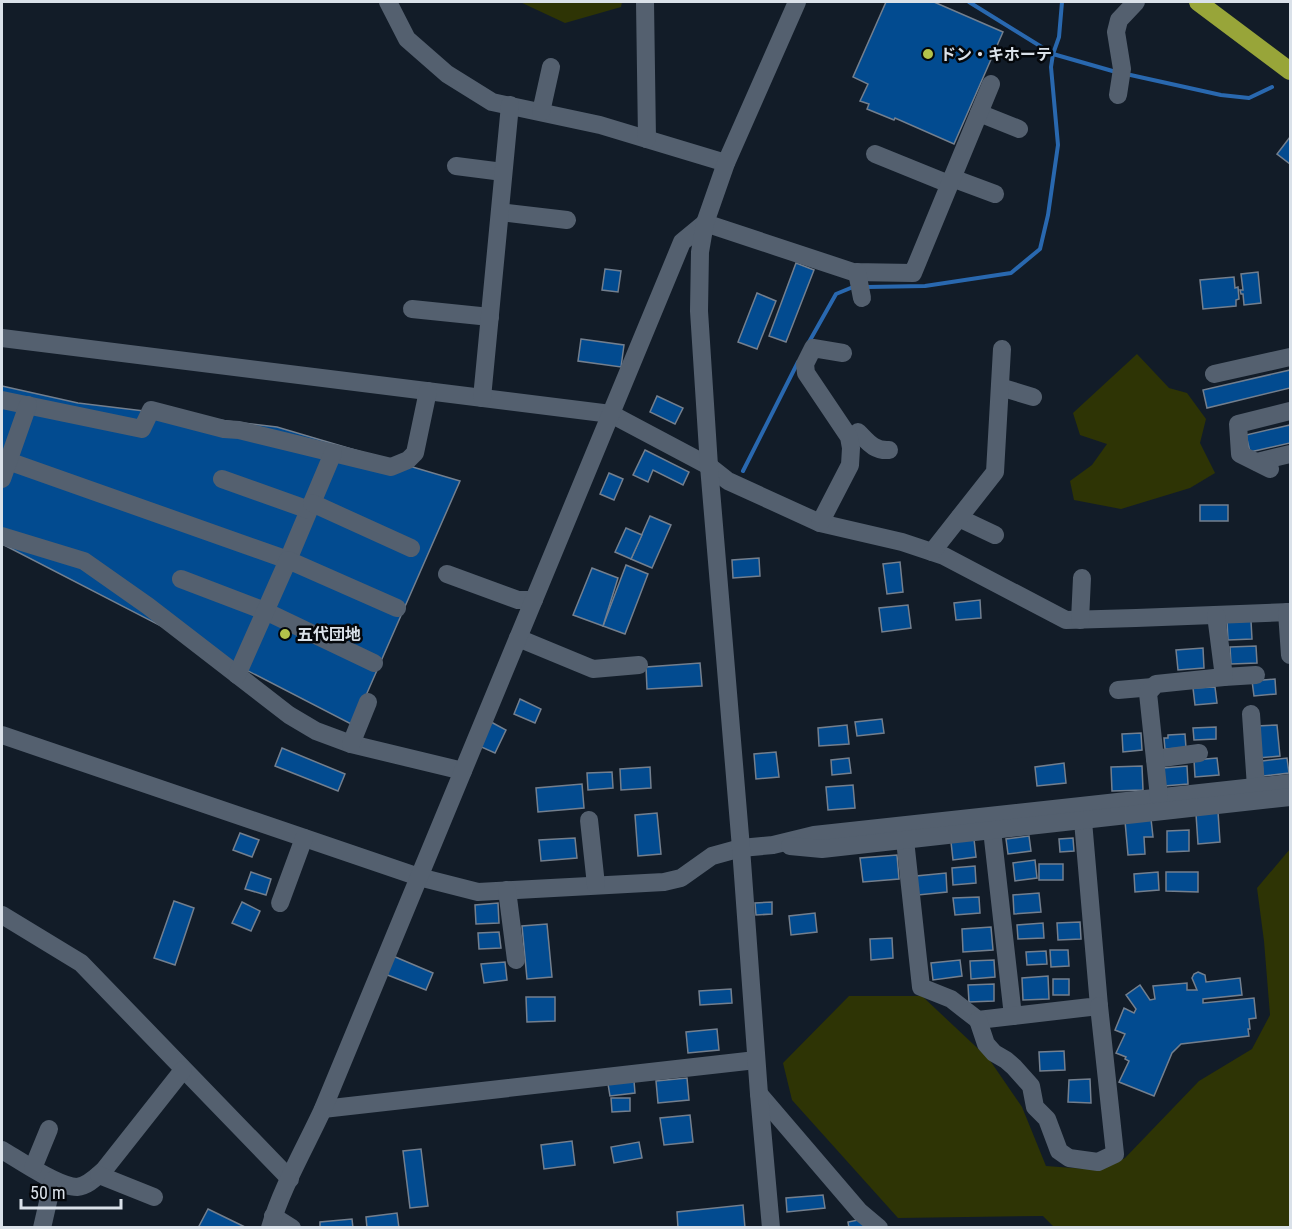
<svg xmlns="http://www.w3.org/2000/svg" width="1292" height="1229" font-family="'Roboto Condensed','Noto Sans JP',sans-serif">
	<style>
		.green { fill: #2e3405 }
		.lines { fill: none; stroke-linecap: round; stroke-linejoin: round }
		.stream { stroke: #2968af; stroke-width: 4 }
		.building { fill: #024b90; stroke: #737f8e; stroke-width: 1.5 }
		.minor { stroke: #54606f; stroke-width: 18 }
		.highway { stroke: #98a539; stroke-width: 18 }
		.poi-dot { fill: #b3c24b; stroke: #04070b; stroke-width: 2 }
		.labels { text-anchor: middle; stroke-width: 5; stroke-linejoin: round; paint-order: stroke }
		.poi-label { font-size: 16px; font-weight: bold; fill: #dae1e9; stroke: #04070b; text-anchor: start }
	</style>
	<rect width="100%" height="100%" fill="#121c28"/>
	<g class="green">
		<polygon points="520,2 622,2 621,7 565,23"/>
		<polygon points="1137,354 1169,388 1187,393 1206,419 1200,443 1215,473 1190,488 1121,509 1074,500 1070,481 1092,465 1107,444 1080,435 1073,413"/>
		<polygon points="1290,849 1290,1227 1055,1228 1043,1216 898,1218 792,1100 783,1063 849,996 922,996 989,1059 1022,1107 1046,1166 1100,1170 1125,1158 1199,1081 1252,1049 1270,1015 1264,941 1257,888"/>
	</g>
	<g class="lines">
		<g class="stream">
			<polyline points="969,2 1053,54 1116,72"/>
			<polyline points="1126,74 1221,95 1249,98 1272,87"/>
			<polyline points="867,287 925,286 1011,273 1040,249 1048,215 1058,145 1051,67 1053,54 1059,37 1062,2"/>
			<polyline points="809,342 836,294 853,287"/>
			<polyline points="743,471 798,362"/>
		</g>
	</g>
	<g class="building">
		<polygon points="886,2 934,2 1003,32 954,144 895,118 894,120 867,109 869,104 860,101 868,84 853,77"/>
		<polygon points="1290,137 1290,164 1277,154"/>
		<polygon points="796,263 814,270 786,342 769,336"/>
		<polygon points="605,269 621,271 618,292 602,290"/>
		<polygon points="1258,272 1261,303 1244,305 1243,294 1241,294 1240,290 1243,290 1241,274"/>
		<polygon points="1234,277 1235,288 1238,287 1239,299 1236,300 1236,306 1203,309 1200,280"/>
		<polygon points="757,293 776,301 757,349 738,342"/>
		<polygon points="581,339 624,345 621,367 578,361"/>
		<polygon points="1290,370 1290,388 1207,408 1203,390"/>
		<polygon points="2,386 78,403 277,427 460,481 353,725 2,544"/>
		<polygon points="657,396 683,408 675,424 650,412"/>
		<polygon points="1290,425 1290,443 1250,452 1246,435"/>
		<polygon points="645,450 689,472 683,485 653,470 648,482 633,475"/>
		<polygon points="609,473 623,479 614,500 600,494"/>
		<rect x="1200" y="505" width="28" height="16"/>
		<polygon points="650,516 671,525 652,568 631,559"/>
		<polygon points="626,528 642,535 631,559 615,552"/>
		<polygon points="759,558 760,576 733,578 732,560"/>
		<polygon points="900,562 903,592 887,594 883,564"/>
		<polygon points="626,565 648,574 625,634 603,626"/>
		<polygon points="592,568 618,578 603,626 573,615"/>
		<polygon points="980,600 981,618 956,620 954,603"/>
		<polygon points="908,605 911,628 882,632 879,608"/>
		<polygon points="1251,621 1252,639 1228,640 1227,622"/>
		<polygon points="1256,646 1257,663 1231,664 1230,647"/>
		<polygon points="1203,648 1204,668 1178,670 1176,650"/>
		<polygon points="700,663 702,686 647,689 646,667"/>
		<polygon points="1275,679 1276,694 1254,696 1252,681"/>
		<polygon points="1215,687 1217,703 1195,705 1193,688"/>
		<polygon points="520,699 541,709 535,723 514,714"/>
		<polygon points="882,719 884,733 857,736 855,722"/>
		<polygon points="491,722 506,730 495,753 479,746"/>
		<polygon points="847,725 849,744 819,746 818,728"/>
		<polygon points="1277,725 1280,756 1258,758 1256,726"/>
		<polygon points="1216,727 1216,739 1194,740 1193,728"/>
		<polygon points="1141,733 1142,750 1123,752 1122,734"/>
		<polygon points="1185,734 1186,748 1165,749 1164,738 1168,738 1168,735"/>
		<polygon points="282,748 345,774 338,791 275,766"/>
		<polygon points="776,752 779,777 756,779 754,754"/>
		<polygon points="849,758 851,773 832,775 831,760"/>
		<polygon points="1217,758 1219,775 1195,777 1194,760"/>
		<polygon points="1287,758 1289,773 1263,776 1262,761"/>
		<polygon points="1064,763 1066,783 1037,786 1035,767"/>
		<polygon points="1142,766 1143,790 1112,791 1111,767"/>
		<polygon points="1187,766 1188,784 1164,786 1163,768"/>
		<polygon points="650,767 651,788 621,790 620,769"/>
		<polygon points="612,772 613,788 588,790 587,773"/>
		<polygon points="582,784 584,808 538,812 536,788"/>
		<polygon points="853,785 855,808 828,810 826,787"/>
		<polygon points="1218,812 1220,842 1198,844 1196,814"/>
		<polygon points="657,813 661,854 638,856 635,815"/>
		<polygon points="1151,819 1153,837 1144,837 1145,854 1128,855 1125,821"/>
		<polygon points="1189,830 1189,851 1167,852 1167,831"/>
		<polygon points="240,833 259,840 252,857 233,850"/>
		<polygon points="1029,836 1031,851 1008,854 1006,839"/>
		<polygon points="575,838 577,858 541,861 539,840"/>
		<polygon points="1073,838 1074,851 1060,852 1059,839"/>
		<polygon points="974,839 976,857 953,860 951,842"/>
		<polygon points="897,855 899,879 863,882 860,858"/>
		<polygon points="1035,860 1037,878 1015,881 1013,863"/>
		<rect x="1039" y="864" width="24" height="16"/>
		<polygon points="975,866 976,883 953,885 952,868"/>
		<polygon points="251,872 271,879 266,895 245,889"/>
		<polygon points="1158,872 1159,890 1135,892 1134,874"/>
		<polygon points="1166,872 1198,872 1198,892 1166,891"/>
		<polygon points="946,873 947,892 918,895 916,876"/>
		<polygon points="1039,893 1041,912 1014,914 1013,895"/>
		<polygon points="979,897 980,913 955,915 953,898"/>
		<polygon points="174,901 194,908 175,965 154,958"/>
		<polygon points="242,902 260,911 251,931 232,923"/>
		<polygon points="772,902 772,914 756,915 755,903"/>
		<polygon points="498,903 499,923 476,924 475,905"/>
		<polygon points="815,913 817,932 791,935 789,916"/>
		<polygon points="1080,922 1081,939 1058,940 1057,923"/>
		<polygon points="1043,923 1044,938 1018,939 1017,925"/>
		<polygon points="547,924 552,977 527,979 522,926"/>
		<polygon points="991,927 993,950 963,952 962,929"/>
		<polygon points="499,932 501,948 479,949 478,933"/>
		<polygon points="892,938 893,958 871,960 870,939"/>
		<polygon points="1050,950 1068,950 1069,966 1051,967"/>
		<polygon points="1046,951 1047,964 1027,965 1026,952"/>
		<polygon points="393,956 433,973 426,990 385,974"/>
		<polygon points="960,960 962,976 933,980 931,963"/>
		<polygon points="994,960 995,977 971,979 970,961"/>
		<polygon points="505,962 507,980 484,983 481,964"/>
		<polygon points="1198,972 1205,975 1206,982 1240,978 1242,995 1203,999 1203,1003 1254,998 1256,1018 1249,1019 1250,1029 1248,1029 1249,1036 1181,1044 1172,1053 1154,1096 1119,1082 1129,1061 1125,1059 1126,1057 1116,1053 1125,1034 1115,1030 1124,1008 1134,1013 1136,1009 1126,995 1140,985 1150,1000 1155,999 1153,986 1187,983 1187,990 1197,990 1192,978 1194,974"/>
		<polygon points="1048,976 1049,999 1023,1000 1022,978"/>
		<rect x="1053" y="979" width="16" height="16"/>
		<polygon points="994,984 994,1001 969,1002 968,985"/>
		<polygon points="731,989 732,1003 700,1005 699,991"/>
		<polygon points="526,997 555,997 555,1021 527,1022"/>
		<polygon points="717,1029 719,1050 688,1053 686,1032"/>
		<polygon points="1064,1051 1065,1070 1040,1071 1039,1052"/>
		<polygon points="687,1078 689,1100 658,1103 656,1081"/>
		<polygon points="1090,1079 1091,1103 1068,1102 1069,1080"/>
		<polygon points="634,1081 635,1093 610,1096 608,1084"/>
		<polygon points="611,1098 630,1098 630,1111 612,1112"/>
		<polygon points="690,1115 693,1142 664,1145 660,1118"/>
		<polygon points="572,1141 575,1165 544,1169 541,1145"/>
		<polygon points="639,1142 642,1158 614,1163 611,1147"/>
		<polygon points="421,1149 428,1206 410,1208 403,1151"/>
		<polygon points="823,1195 825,1208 787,1212 786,1198"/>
		<polygon points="743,1205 745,1228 678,1228 677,1212"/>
		<polygon points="208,1209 247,1228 198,1228"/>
		<polygon points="397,1213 399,1228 367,1228 366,1217"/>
		<polygon points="352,1219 353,1228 320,1228 320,1222"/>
		<polygon points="863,1219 864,1228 849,1228 848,1222"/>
	</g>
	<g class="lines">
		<g class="minor">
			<polyline points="388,2 407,39 447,74 492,102 600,125 726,163"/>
			<polyline points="645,2 647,139"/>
			<polyline points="1118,95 1122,69 1116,32 1119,20 1136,2"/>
			<polyline points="541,112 551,67"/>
			<polyline points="979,113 1019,129"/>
			<polyline points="875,154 949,184"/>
			<polyline points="456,166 503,172"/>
			<polyline points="952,178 995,194"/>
			<polyline points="500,212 567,220"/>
			<polyline points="705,223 853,272 913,273 991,84"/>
			<polyline points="857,272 862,298"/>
			<polyline points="412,309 490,317"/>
			<polyline points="2,338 611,414 709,466 728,481 820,523 902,542 944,556 1066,620 1136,618 1290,612"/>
			<polyline points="1214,374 1290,357"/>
			<polyline points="1000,387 1033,397"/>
			<polyline points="482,398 510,105"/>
			<polyline points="2,400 142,429 151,410 224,429 239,430 391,467 408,460 415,453 428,391"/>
			<path d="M858 432C868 442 874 451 889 450"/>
			<polyline points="2,460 8,461 288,560 333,453"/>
			<polyline points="1257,462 1290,454"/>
			<polyline points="1270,469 1240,454 1238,424 1290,411"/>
			<polyline points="2,479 28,405"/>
			<polyline points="222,479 309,510"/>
			<polyline points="312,503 411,548"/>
			<polyline points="959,518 995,535"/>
			<polyline points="820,523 850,465 851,448 849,437 806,373 805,364 813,348 843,353"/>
			<polyline points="2,536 84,561 148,606 289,715 316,731 351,744 463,771"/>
			<polyline points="932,552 995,472 1002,349"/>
			<polyline points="447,574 518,600 534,600"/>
			<polyline points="181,579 265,611 374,663"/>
			<polyline points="1287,612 1290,655"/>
			<polyline points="1080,620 1082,578"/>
			<polyline points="518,638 593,669 639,665"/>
			<polyline points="237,675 288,560 397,608"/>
			<polyline points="1224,677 1256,675"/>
			<polyline points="1118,690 1153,687"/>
			<polyline points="1251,714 1256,787"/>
			<polyline points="2,735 419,877 478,892 664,882 681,878 712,856 741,848 773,845 814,835 1290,783"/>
			<polyline points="351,744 368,702"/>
			<polyline points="1155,759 1199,753"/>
			<polyline points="1159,797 1148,693 1156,684 1224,677 1216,615"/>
			<polyline points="589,820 596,885"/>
			<polyline points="992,830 1013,1016"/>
			<polyline points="905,840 921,987 951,999 978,1020 1099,1006 1083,821"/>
			<polyline points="790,846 822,849 1290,797"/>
			<polyline points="507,890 516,960"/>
			<polyline points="280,903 304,838"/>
			<polyline points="2,915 81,963 290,1179"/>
			<polyline points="978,1020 986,1044 994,1053 1006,1060 1014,1067 1031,1086 1035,1107 1047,1119 1059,1151 1069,1158 1098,1162 1115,1154 1099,1006"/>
			<polyline points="759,1094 860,1212 879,1228"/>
			<polyline points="323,1109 756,1060"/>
			<path d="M2 1150C19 1160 58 1187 77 1187 88 1186 96 1177 104 1170L183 1070"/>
			<polyline points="33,1168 49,1129"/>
			<polyline points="99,1175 154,1197"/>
			<polyline points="273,1216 292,1228"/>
			<polyline points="42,1228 53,1180"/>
			<path d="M270 1228C281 1189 306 1146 323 1109L682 242 705 223"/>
			<polyline points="771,1228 759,1094 741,848 709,466 699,311 700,252 705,223 726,163 797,2"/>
		</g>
		<polyline class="highway" points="1198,2 1290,71"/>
	</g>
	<g class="poi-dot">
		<circle cx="928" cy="54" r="6"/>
		<circle cx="285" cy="634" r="6"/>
	</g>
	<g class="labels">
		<g class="poi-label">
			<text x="940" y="60">ドン・キホーテ</text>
			<text x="297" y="640">五代団地</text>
		</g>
	</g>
	<rect width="1292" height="1229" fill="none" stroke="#dae1e9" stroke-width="6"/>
	<path d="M21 1199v9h100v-9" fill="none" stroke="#dae1e9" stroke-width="3"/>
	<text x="30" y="1199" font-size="18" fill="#dae1e9" stroke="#04070b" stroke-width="4.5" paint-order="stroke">50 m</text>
</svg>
